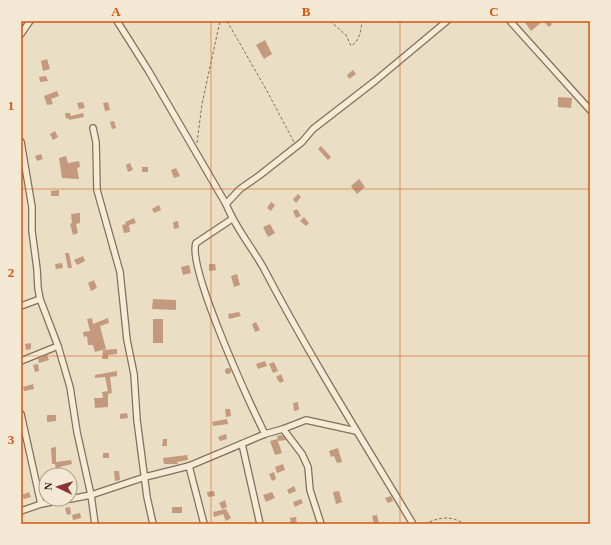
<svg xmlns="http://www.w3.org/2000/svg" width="611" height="545" font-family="'Times New Roman',serif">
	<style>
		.building { fill: #c4997e }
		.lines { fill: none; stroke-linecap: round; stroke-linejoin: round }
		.street-casing { stroke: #82705c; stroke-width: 8 }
		.path { stroke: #82705c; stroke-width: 1; stroke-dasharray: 3 2; stroke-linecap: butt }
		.street { stroke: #f5ebd7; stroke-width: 5.5 }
		.grid { fill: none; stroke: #d6540e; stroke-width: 1; stroke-opacity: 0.55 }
		.neatline { fill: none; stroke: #d6540e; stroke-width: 1.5 }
		.grid-label { font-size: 13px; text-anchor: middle; font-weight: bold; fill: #d6540e }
	</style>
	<rect width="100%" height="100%" fill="#eadec4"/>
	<g class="building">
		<polygon points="524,21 550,21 552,24 549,27 543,21 531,31"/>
		<polygon points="265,40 272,54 264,59 256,45"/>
		<polygon points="47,59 50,69 43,71 41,61"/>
		<polygon points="353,70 356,74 349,79 347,75"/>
		<polygon points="46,76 48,81 40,82 39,77"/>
		<polygon points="57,91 59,96 51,99 53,104 47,105 44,96"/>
		<polygon points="558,97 572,98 571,108 558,107"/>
		<polygon points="83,102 85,108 79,109 77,103"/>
		<polygon points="108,102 110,110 105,111 103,103"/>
		<polygon points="65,113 70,113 71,116 83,113 84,117 69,120 69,118 66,119"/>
		<polygon points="114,121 116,128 112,129 110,122"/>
		<polygon points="55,131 58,137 53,140 50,134"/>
		<polygon points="321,146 331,157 328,160 318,149"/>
		<polygon points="41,154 43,159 37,161 35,156"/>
		<polygon points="66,156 68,163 79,161 80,167 77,168 79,179 62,178 59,158"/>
		<polygon points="130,163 133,170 128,172 126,165"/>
		<rect x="142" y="167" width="6" height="5"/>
		<polygon points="176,168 180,176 174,178 171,170"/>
		<polygon points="359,179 365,187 357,194 351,186"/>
		<polygon points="59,190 59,196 51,196 51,191"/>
		<polygon points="298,194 301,197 296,203 293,199"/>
		<polygon points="271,202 275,205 271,211 267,208"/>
		<polygon points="159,205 161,210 154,213 152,209"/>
		<polygon points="297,209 301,216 296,218 293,211"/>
		<polygon points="80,213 80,223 76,224 78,233 73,235 70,224 72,223 71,214"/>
		<polygon points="304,217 309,223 306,226 300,221"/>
		<polygon points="134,218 136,223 129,225 130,232 124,233 122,225 126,224 125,222"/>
		<polygon points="178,221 179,228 174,229 173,222"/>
		<polygon points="270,224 275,233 268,237 263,227"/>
		<polygon points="65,253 69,253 72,268 68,268"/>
		<polygon points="83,256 85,261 77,265 74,260"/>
		<polygon points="62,263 63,268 56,269 55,264"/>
		<polygon points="209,264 215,264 216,270 209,271"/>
		<polygon points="189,265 191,273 183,275 181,267"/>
		<polygon points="237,274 240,285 234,287 231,276"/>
		<polygon points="94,280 97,288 91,291 88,283"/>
		<polygon points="153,299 176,300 176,310 152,309"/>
		<polygon points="239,312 241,316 229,319 228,314"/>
		<polygon points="92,318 93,324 108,318 109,323 100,326 106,349 95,352 93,345 88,345 87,336 84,337 83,332 90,331 87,319"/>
		<rect x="153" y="319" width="10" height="24"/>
		<polygon points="256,322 260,330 255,332 252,324"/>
		<polygon points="31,343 31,349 26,350 25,344"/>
		<polygon points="117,349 117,354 108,355 108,359 102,359 103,350"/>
		<polygon points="47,355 49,360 39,363 38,359"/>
		<polygon points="265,361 267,366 258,369 256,364"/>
		<polygon points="274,362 278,371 273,373 269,364"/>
		<polygon points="38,364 39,371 35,372 33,365"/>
		<circle cx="228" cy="371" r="3"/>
		<polygon points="117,371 117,376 110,377 112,393 108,394 108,392 108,407 95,408 94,398 103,398 102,392 108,391 105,377 95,378 95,375"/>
		<polygon points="281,374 284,381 280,383 276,377"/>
		<polygon points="33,384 34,389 24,391 23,387"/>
		<polygon points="298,402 299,410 294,411 293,403"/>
		<polygon points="225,409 230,409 231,416 226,417"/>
		<polygon points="127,413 128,418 120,419 120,414"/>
		<polygon points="47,415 56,415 56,421 47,422"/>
		<polygon points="227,419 228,424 213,426 212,422"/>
		<polygon points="226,434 227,439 220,441 218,437"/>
		<polygon points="282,435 286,440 278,441 277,436"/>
		<polygon points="163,439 167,439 167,446 162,446"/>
		<polygon points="277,439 282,453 275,455 270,441"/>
		<polygon points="56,447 56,462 71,460 72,464 60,467 62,474 57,475 55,464 52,464 51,448"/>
		<polygon points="338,448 342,462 337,463 334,456 331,457 329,451"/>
		<rect x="103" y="453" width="6" height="5"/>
		<polygon points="187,455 188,460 177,462 178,464 164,464 163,458"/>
		<polygon points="283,464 285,470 277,473 275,467"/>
		<polygon points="114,471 119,471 120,480 115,481"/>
		<polygon points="274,472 276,479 272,481 269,474"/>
		<polygon points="294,486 296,491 289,494 287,490"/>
		<polygon points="214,491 215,496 208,497 207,492"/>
		<polygon points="339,491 342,502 336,504 333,492"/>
		<polygon points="29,492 31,497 24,499 22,495"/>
		<polygon points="272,492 275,498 266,502 263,495"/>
		<polygon points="391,496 393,501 388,503 385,498"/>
		<polygon points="301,499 303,503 295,507 293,502"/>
		<polygon points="225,500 227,507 222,509 219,503"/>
		<polygon points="70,507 71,514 67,515 65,508"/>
		<rect x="172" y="507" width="10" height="6"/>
		<polygon points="226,509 231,518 226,521 223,514 214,517 213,512"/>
		<polygon points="80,513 81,518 73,520 72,515"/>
		<polygon points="377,515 379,524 374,524 372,516"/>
		<polygon points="296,517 297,524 291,524 290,518"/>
	</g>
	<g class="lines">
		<g class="street-casing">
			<g id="street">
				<path d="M117 21 148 70 226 204C235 227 251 246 263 267 309 355 362 439 413 524"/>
				<polyline points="510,21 590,110"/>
				<polyline points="21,34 30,21"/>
				<polyline points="93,128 96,142 97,190 120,272 127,340 134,374 137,420 147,497 153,524"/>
				<polyline points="21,142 32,207 32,231 37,269 38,288 40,299 58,346 70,387 77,432 91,495 95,524"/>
				<polyline points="226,204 240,189 260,175 302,142 313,129 375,81 447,21"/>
				<path d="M232 219 196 243C187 267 250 405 265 434"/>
				<polyline points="21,306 40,299"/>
				<polyline points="21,361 58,346"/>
				<polyline points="21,414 41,504"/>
				<polyline points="283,429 302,454 308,467 310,490 321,524"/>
				<polyline points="242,444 260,524"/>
				<polyline points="189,466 204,524"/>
				<polyline points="70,499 91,495 145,477 189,466 265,434 283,429 306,420 356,431"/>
				<polyline points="21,511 41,504 68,499"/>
			</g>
		</g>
		<g class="path">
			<polyline points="227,21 267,91 294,142"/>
			<path d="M330 21 346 35 351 46C360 41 361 30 362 21"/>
			<polyline points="197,143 202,104 220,21"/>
			<path d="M425 524C439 517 451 515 464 524"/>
		</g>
		<use href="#street" class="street"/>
	</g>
	<path class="grid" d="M211 21V524M400 21V524M21 189H590M21 356H590"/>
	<rect width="611" height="545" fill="none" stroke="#f2e8d3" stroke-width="44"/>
	<g transform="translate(58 487) rotate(274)"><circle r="19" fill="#f2e8d3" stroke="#a69c8b"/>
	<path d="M0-3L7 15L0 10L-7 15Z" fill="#8c3235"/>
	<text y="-6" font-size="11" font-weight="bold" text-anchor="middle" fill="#34291f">N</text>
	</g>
	<rect x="22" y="22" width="567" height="501" class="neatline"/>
	<g class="grid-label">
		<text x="116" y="16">A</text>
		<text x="306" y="16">B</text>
		<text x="494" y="16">C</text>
		<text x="11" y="110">1</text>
		<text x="11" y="277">2</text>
		<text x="11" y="444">3</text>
	</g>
</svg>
